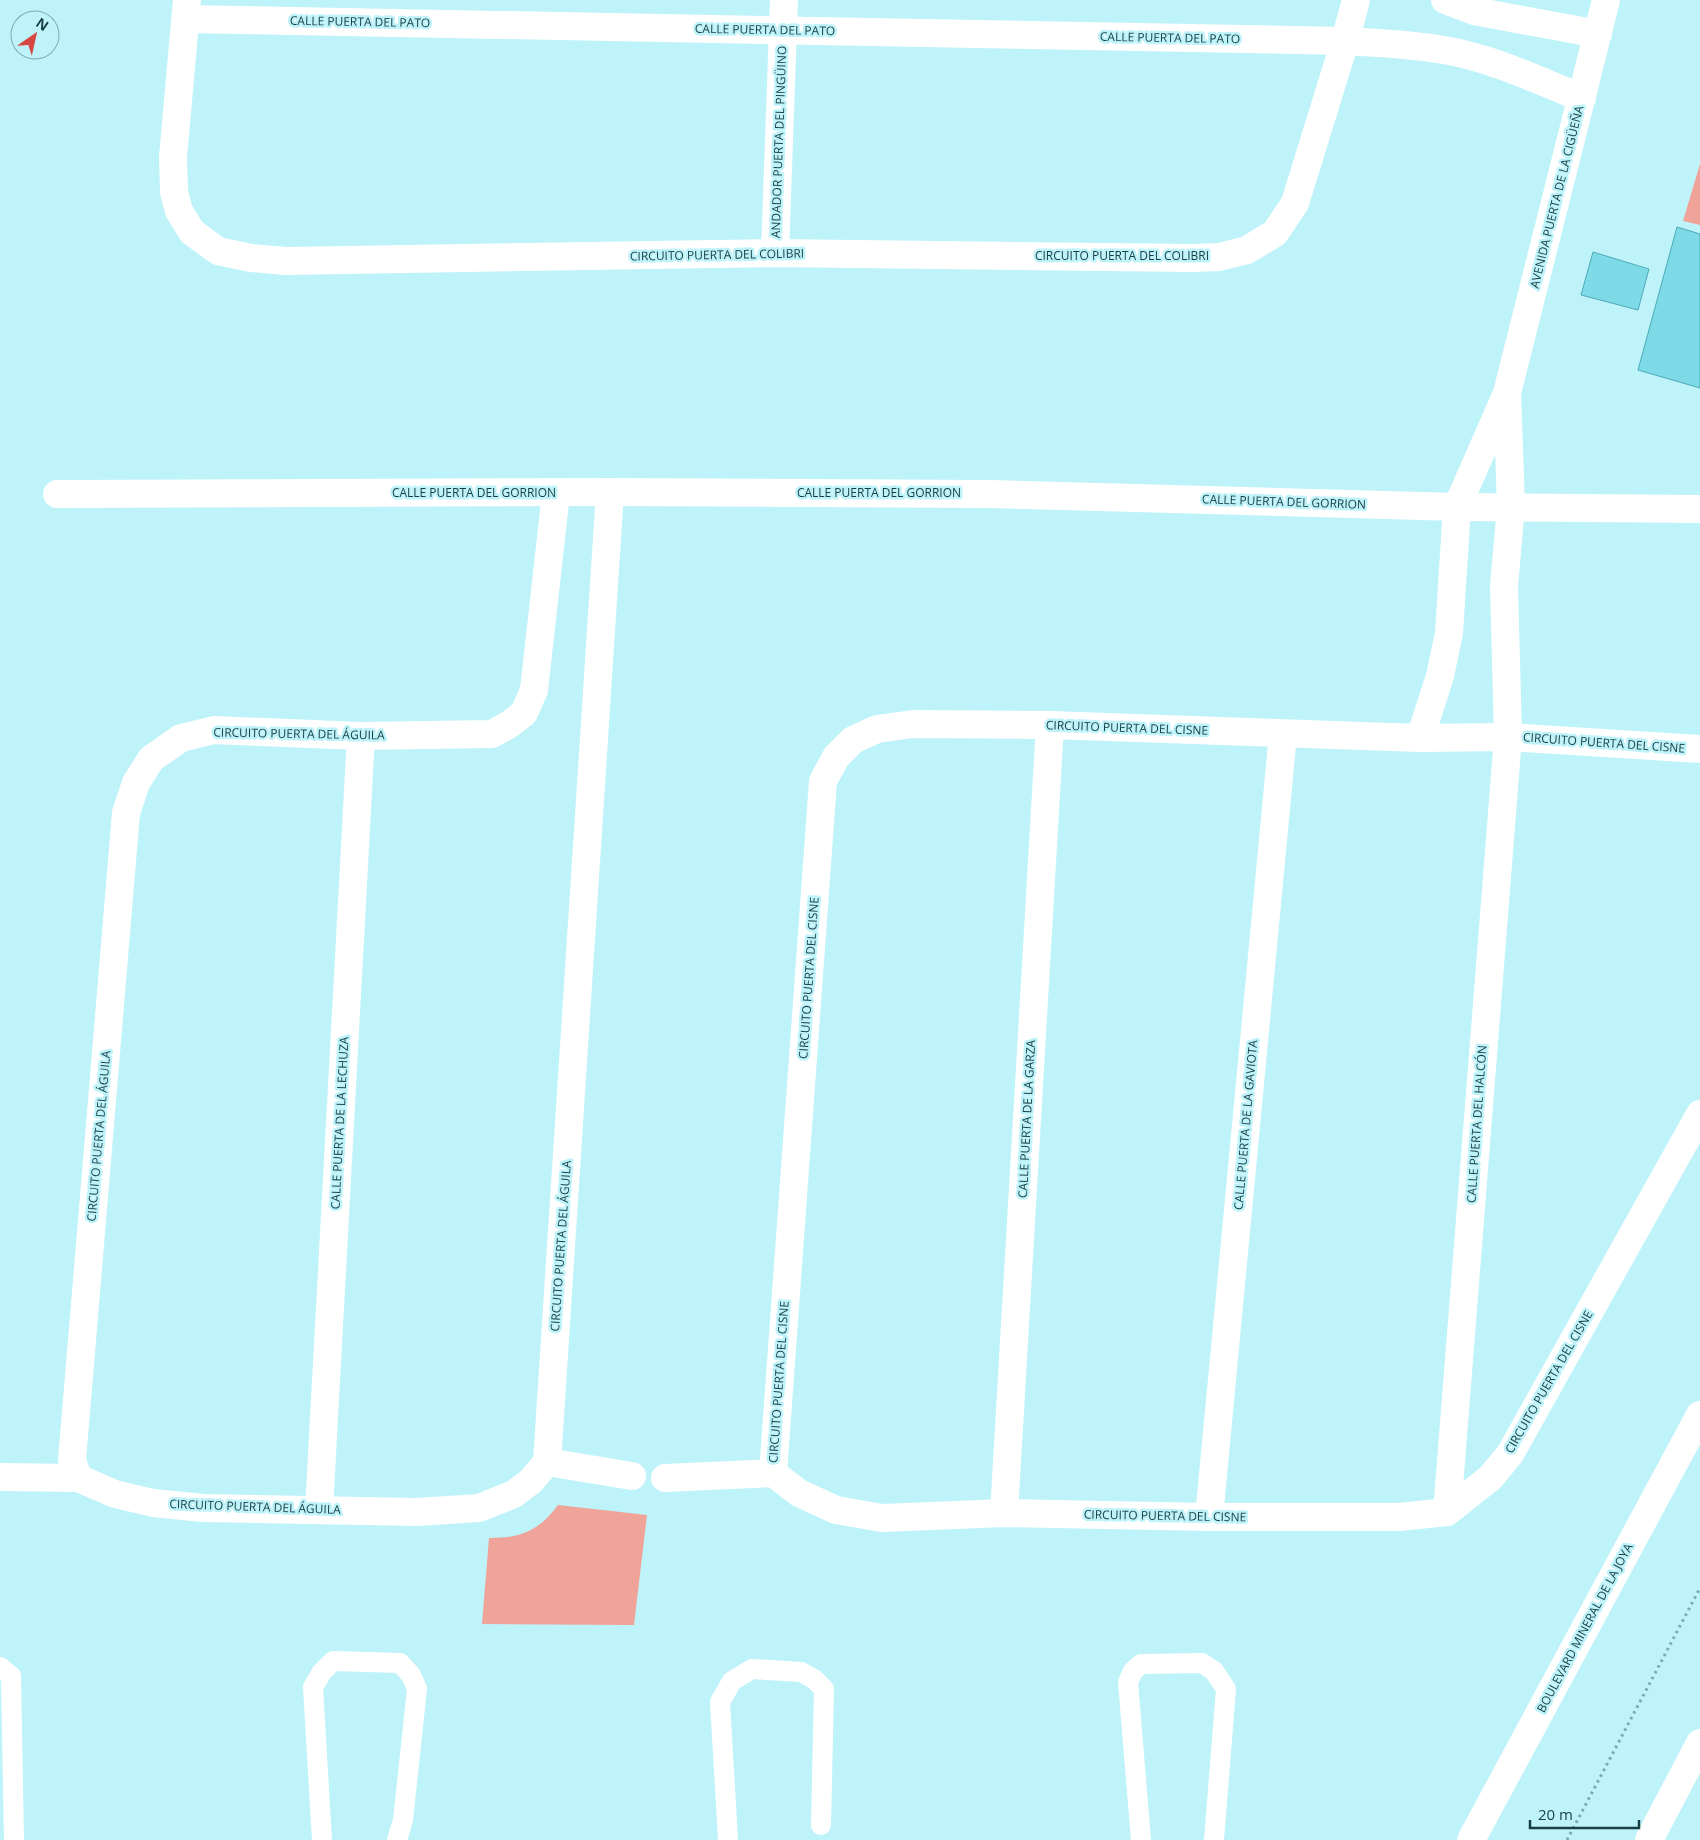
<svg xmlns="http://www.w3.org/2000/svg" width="1700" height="1840" font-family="'Open Sans',sans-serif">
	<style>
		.green { fill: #f0a399 }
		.building { fill: #7edae6; stroke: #4caab6 }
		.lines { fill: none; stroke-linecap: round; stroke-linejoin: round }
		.path { stroke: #7aaab0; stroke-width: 3; stroke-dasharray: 2.5 4; stroke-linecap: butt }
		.service { stroke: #fff; stroke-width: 20 }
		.minor { stroke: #fff; stroke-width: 28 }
		.tertiary { stroke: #fff; stroke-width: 28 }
		.labels { text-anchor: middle; stroke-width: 5; stroke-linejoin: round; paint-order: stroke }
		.street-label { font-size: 12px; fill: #173f44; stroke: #bff3fa }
	</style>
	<rect width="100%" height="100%" fill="#bff3fa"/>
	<g class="green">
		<polygon points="1700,164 1700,225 1683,221"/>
		<path d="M558 1505 647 1515 634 1625 482 1624 489 1538C521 1538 539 1531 558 1505Z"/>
	</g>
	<g class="building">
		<polygon points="1677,227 1700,234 1700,388 1638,370"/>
		<polygon points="1593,252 1649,269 1638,310 1581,295"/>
	</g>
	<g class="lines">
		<polyline class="path" points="1567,1840 1700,1588"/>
		<g class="service">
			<polyline points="0,1667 11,1676 14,1840"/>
			<polyline points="322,1840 313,1687 322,1672 333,1661 400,1663 411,1675 417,1689 403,1820 397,1840"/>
			<polyline points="728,1840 720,1702 732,1681 752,1669 801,1672 814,1679 824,1689 821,1825"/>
			<polyline points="1141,1840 1128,1682 1133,1671 1141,1664 1202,1663 1214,1671 1226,1689 1214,1840"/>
		</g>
		<g class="minor">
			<polyline points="187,0 173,157 174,192 179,211 192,232 218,251 251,258 286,261 775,253 1192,258 1219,257 1247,250 1275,233 1295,203 1345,41 1356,0"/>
			<polyline points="1445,0 1474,11 1598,34"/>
			<path d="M186 19 1345 41C1378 43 1411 44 1444 50 1492 58 1537 80 1582 98"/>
			<polyline points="775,253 784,0"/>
			<polyline points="556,493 534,690 524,713 510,724 492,734 361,736 214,730 181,738 151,759 136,783 126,813 72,1460 78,1478 115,1494 153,1503 203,1508 417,1512 479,1508 514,1494 531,1481 547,1462 610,492"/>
			<polyline points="57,494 610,492 989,494 1457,507 1700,509"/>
			<polyline points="1420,738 1440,676 1449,633 1457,507 1507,393 1606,0"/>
			<polyline points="547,1462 632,1476"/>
			<polyline points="773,1473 823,781 836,757 853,740 877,729 913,724 1050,725 1420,738 1508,737 1700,749"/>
			<polyline points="773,1473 799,1493 836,1510 882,1518 1004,1513 1209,1517 1399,1517 1447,1512 1490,1478 1510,1454 1700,1114"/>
			<polyline points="0,1477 78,1478"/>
			<polyline points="665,1478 773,1473"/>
			<polyline points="319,1510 361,736"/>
			<polyline points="1447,1512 1508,737 1504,586 1511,506 1507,393"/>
			<polyline points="1004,1513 1050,725"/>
			<polyline points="1209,1517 1283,734"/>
		</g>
		<g class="tertiary">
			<polyline points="1471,1840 1700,1415"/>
			<polyline points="1649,1840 1700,1743"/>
		</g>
	</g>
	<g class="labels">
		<g class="street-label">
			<text transform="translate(360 22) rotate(1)" y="4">CALLE PUERTA DEL PATO</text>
			<text transform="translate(765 30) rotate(1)" y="4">CALLE PUERTA DEL PATO</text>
			<text transform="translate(1170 38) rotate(1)" y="4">CALLE PUERTA DEL PATO</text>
			<text transform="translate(779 142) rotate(-88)" y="4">ANDADOR PUERTA DEL PINGÜINO</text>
			<text transform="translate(1557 197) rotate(-76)" y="4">AVENIDA PUERTA DE LA CIGÜEÑA</text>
			<text transform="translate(717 255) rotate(-1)" y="4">CIRCUITO PUERTA DEL COLIBRI</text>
			<text x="1122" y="260">CIRCUITO PUERTA DEL COLIBRI</text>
			<text x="474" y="497">CALLE PUERTA DEL GORRION</text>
			<text x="879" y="497">CALLE PUERTA DEL GORRION</text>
			<text transform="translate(1284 502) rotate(2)" y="4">CALLE PUERTA DEL GORRION</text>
			<text transform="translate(1127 728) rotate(2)" y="4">CIRCUITO PUERTA DEL CISNE</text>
			<text transform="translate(299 734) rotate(1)" y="4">CIRCUITO PUERTA DEL ÁGUILA</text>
			<text transform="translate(1604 743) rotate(4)" y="4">CIRCUITO PUERTA DEL CISNE</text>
			<text transform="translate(809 978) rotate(-86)" y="4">CIRCUITO PUERTA DEL CISNE</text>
			<text transform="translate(1027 1119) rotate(-87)" y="4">CALLE PUERTA DE LA GARZA</text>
			<text transform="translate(340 1123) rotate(-87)" y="4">CALLE PUERTA DE LA LECHUZA</text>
			<text transform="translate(1477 1124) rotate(-86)" y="4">CALLE PUERTA DEL HALCÓN</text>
			<text transform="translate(1246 1125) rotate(-85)" y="4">CALLE PUERTA DE LA GAVIOTA</text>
			<text transform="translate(99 1136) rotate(-85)" y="4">CIRCUITO PUERTA DEL ÁGUILA</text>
			<text transform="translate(561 1246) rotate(-86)" y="4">CIRCUITO PUERTA DEL ÁGUILA</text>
			<text transform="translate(779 1382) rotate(-86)" y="4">CIRCUITO PUERTA DEL CISNE</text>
			<text transform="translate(1549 1382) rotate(-60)" y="4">CIRCUITO PUERTA DEL CISNE</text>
			<text transform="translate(255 1507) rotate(2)" y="4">CIRCUITO PUERTA DEL ÁGUILA</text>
			<text transform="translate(1165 1516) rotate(1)" y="4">CIRCUITO PUERTA DEL CISNE</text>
			<text transform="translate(1585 1628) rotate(-62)" y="4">BOULEVARD MINERAL DE LA JOYA</text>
		</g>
	</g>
	<g transform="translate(35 35) rotate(34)"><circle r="24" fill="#bff3fa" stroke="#7cabb1"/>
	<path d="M0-4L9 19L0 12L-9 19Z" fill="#d54740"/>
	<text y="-8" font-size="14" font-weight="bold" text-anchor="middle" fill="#173f44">N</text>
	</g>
	<path d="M1530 1820v8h109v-8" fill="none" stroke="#173f44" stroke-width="2.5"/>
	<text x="1538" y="1820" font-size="15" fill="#173f44" stroke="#bff3fa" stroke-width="4" paint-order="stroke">20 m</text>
</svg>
